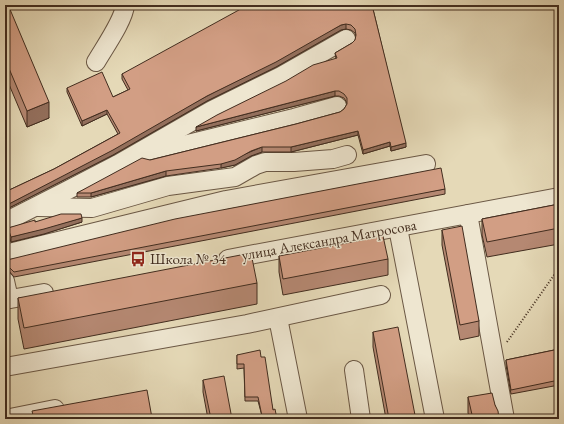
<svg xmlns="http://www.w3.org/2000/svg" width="564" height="424" font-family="'EB Garamond',serif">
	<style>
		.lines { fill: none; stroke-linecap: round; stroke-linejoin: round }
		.minor-casing { stroke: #6b5845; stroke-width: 20 }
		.path { stroke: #422d1f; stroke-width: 2; stroke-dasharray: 1 2; stroke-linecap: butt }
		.minor { stroke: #eee6d0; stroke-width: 18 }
		.wall { fill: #b58872; stroke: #422d1f }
		.shaded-wall { fill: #936f5c; stroke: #422d1f }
		.building { fill: #d29e84; stroke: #422d1f }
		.labels { text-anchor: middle; stroke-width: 3; stroke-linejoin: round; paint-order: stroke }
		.street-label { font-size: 15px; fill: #422d1f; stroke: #eee6d0 }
		.poi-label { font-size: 15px; fill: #422d1f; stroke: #eee6d0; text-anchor: start }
	</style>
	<rect width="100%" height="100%" fill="#e5d9b7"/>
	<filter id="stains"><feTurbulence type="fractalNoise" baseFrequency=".005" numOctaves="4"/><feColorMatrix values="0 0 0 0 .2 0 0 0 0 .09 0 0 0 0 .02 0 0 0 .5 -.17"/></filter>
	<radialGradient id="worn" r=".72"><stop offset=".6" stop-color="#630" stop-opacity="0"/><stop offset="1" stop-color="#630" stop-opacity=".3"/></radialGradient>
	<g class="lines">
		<g class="minor-casing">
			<g id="minor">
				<path d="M96 62C104 48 124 20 125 5"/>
				<polyline points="147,154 294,118 337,106"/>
				<polyline points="38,207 92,208 168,186 235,177 256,165 265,162 294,162 333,159 347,155"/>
				<polyline points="468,214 505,419"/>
				<polyline points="5,222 64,192 118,164 212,110 281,76 346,39"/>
				<polyline points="398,228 435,419"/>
				<polyline points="5,254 226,200 426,164"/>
				<polyline points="228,259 559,197"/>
				<polyline points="5,281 9,299"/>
				<polyline points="5,300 44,293"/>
				<polyline points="278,318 298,419"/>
				<polyline points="5,367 247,324 381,295"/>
				<polyline points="354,370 361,419"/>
				<polyline points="5,419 55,409"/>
			</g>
		</g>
		<polyline class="path" points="507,342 559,268"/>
		<use href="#minor" class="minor"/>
	</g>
	<g class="wall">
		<polygon points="372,5 406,147 391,151 390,146 363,154 358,135 291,152 262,152 251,156 235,165 221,168 166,176 91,197 77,197 77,193 150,160 296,124 340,112 344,109 347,104 347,103 344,98 339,96 335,96 196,131 336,59 335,53 352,43 355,40 356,37 355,33 351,30 346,29 341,30 276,67 207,101 113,155 5,210 5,192 54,169 118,134 107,114 82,126 67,92 67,88 113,97 128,90 122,79 122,74"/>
		<polygon points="5,9 49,118 27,127 5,75"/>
		<polygon points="445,189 445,194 14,277 9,271 5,271 5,260 7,260"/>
		<polygon points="559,204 559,244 487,257 482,235 482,219"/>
		<polygon points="35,222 82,222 44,234 11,242 8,232 8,228"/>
		<polygon points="442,230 479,321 479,336 460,340 442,245"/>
		<polygon points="279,256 388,259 388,275 283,295 279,272"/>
		<polygon points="257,283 257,304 24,349 18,319 18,298"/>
		<polygon points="373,332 415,415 415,419 386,419 373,347"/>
		<polygon points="559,349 559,385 511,394 506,365 506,360"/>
		<polygon points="237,355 261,357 273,410 277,419 260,419 260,417 262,416 258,401 245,401 244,368 237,369"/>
		<polygon points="203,380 232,419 208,419 203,392"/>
		<polygon points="468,397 495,405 499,419 470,419 468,413"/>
	</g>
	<g class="shaded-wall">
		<polygon points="346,24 346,29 341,30 276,67 207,101 113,155 5,210 5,206 207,96 341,25"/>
		<polygon points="335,91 335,96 196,131 196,127"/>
		<polygon points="49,102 49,118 27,127 27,111"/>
		<polygon points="107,110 107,114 82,126 82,121"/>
		<polygon points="358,131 358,135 291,152 291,147"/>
		<polygon points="390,142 390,146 363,154 363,150"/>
		<polygon points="406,143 406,147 391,151 391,147"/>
		<polygon points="262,147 262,152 251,156 235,165 221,168 221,164"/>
		<polygon points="166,171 166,176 91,197 91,193"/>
		<polygon points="82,218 82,222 44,234 11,242 11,237"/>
	</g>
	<g class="building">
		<polygon points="248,5 372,5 406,143 391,147 390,142 363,150 358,131 291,147 262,147 251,151 235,160 221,164 166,171 91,193 77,193 142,158 150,160 296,124 340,112 344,109 347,104 347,98 344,94 339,91 335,91 196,127 217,115 286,81 313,65 337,58 335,53 352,43 355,40 356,35 355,29 351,25 346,24 341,25 276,62 207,96 113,150 5,206 5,192 54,169 120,133 107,110 82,121 67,88 102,72 113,97 130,89 122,74"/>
		<polygon points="9,7 49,102 27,111 5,59 5,9"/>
		<polygon points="441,168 445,189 14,272 9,267 5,267 5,260 7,260 175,219"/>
		<polygon points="559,204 559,228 487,242 482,219"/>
		<polygon points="61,214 81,214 82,218 44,229 11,237 8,228 35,220 35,222"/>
		<polygon points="462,226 479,321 460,325 442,230"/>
		<polygon points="383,236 388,259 283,279 279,256"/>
		<polygon points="251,253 257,283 24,328 18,298"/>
		<polygon points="398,327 415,415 396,419 389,419 373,332"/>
		<polygon points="559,349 559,380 511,390 506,360"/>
		<polygon points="260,350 261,357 265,357 273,410 275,409 277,419 260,419 260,417 262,416 258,397 245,397 244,364 237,364 237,355"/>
		<polygon points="224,376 232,419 211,419 203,380"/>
		<polygon points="147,390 152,418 148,419 34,419 32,411"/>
		<polygon points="492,393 495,405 498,411 499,419 473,419 468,397"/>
	</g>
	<defs>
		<g id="bus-bare" transform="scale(1.2)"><path d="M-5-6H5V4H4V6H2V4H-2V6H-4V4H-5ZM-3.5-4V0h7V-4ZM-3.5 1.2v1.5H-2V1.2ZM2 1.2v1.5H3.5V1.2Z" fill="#8f2418" stroke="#eee6d0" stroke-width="2.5" paint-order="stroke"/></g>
	</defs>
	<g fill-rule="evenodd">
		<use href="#bus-bare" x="138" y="259"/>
	</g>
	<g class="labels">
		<g class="street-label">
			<text transform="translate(329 240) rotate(-10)" y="5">улица Александра Матросова</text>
		</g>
		<g class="poi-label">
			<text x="150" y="264">Школа № 34</text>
		</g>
	</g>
	<rect width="564" height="424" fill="none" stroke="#e5d9b7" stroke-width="20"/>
	<rect x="6" y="6" width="552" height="412" fill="none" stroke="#422d1f" stroke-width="2"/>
	<rect x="10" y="10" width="544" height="404" fill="none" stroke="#422d1f"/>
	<rect width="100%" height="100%" filter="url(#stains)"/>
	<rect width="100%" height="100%" fill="url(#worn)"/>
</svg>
